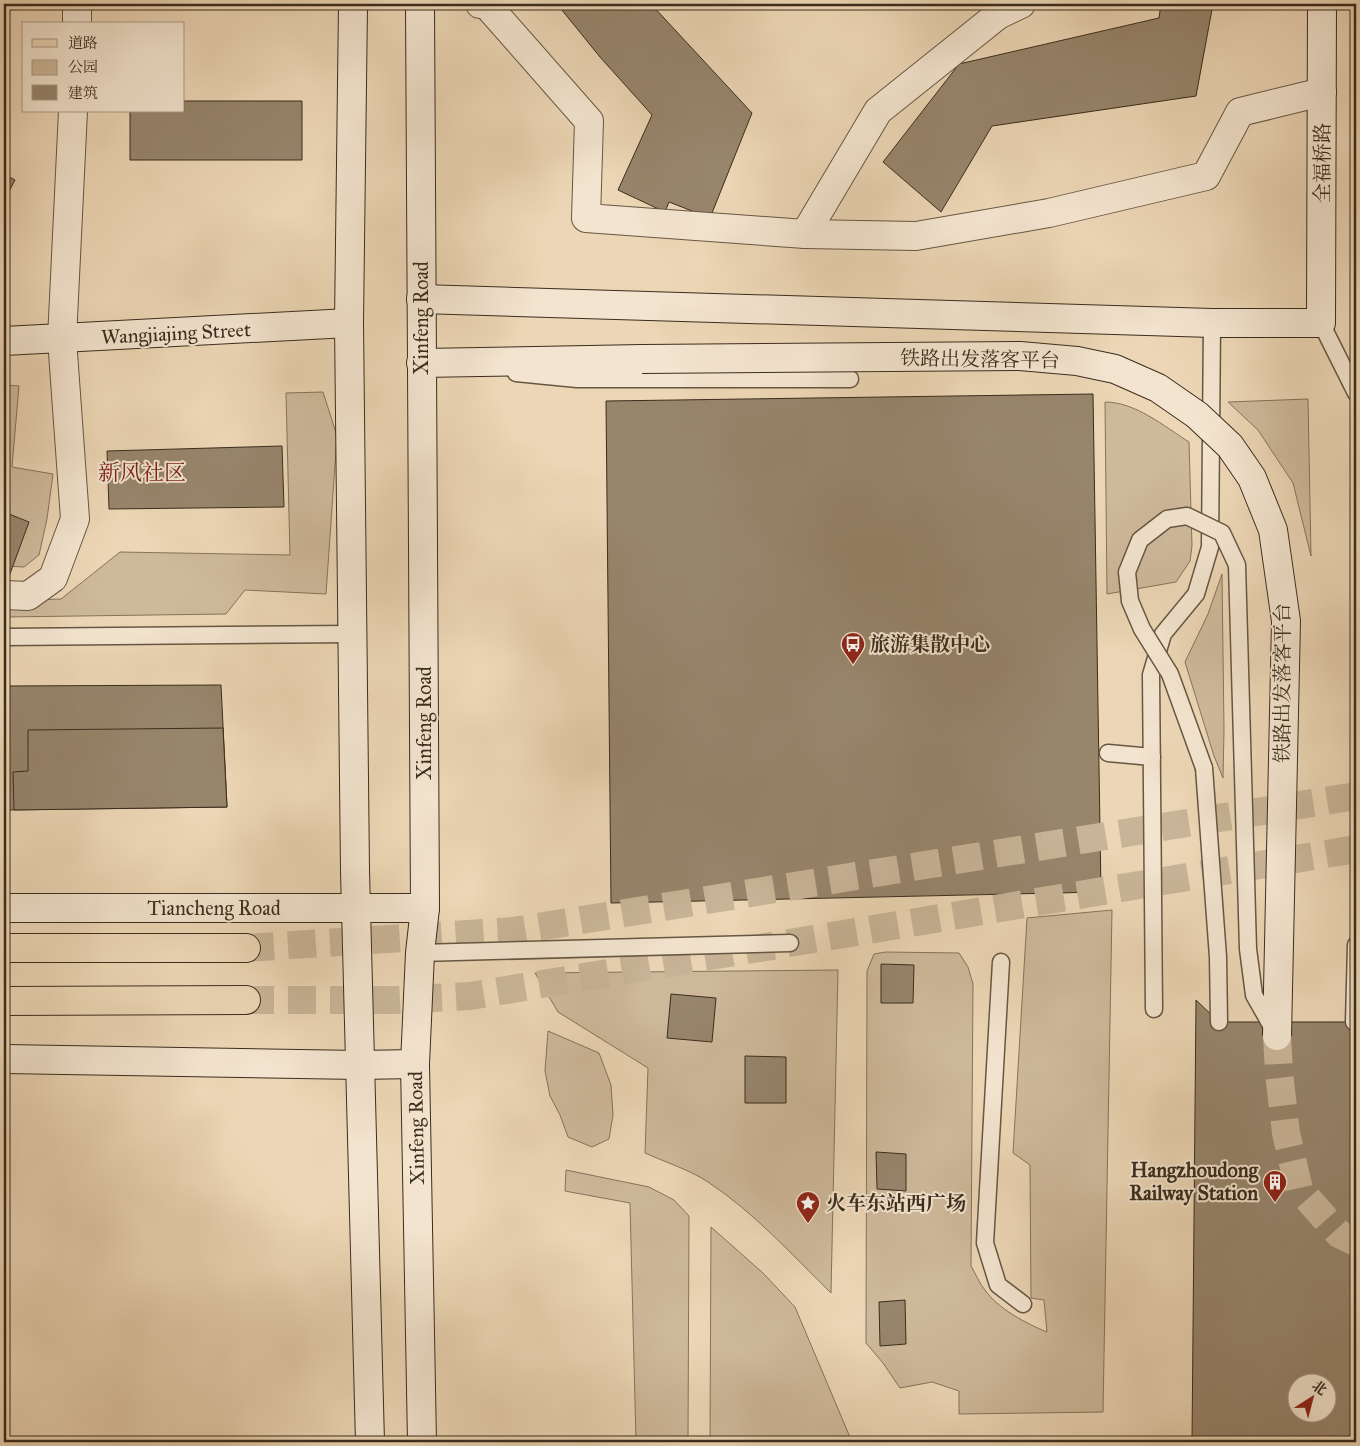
<svg xmlns="http://www.w3.org/2000/svg" width="1360" height="1446" font-family="'IM FELL Great Primer','Noto Serif SC',serif">
	<style>
		.green { fill: #ceb99b; stroke: #84735c }
		.building { fill: #97856c; stroke: #3a2d1d; fill-rule: evenodd }
		.lines { fill: none; stroke-linecap: round; stroke-linejoin: round }
		.secondary-tunnel { stroke: #c8b497; stroke-width: 28; stroke-dasharray: 28 14; stroke-linecap: butt }
		.primary-tunnel { stroke: #c8b497; stroke-width: 28; stroke-dasharray: 28 14; stroke-linecap: butt }
		.lane-casing { stroke: #665743; stroke-width: 19 }
		.street-casing { stroke: #665743; stroke-width: 30 }
		.secondary-casing { stroke: #3a2d1d; stroke-width: 30 }
		.primary-casing { stroke: #3a2d1d; stroke-width: 30 }
		.lane { stroke: #f3e4cf; stroke-width: 16 }
		.street { stroke: #f3e4cf; stroke-width: 28 }
		.secondary { stroke: #f3e4cf; stroke-width: 28 }
		.primary { stroke: #ecd6b5; stroke-width: 28 }
		.lane-bridge-casing { stroke: #665743; stroke-width: 19; stroke-linecap: butt }
		.secondary-bridge-casing { stroke: #3a2d1d; stroke-width: 30; stroke-linecap: butt }
		.lane-bridge { stroke: #f3e4cf; stroke-width: 16 }
		.secondary-bridge { stroke: #f3e4cf; stroke-width: 28 }
		.labels { text-anchor: middle; stroke-width: 4; stroke-linejoin: round; paint-order: stroke }
		.street-label { font-size: 20px; fill: #3a2d1d; stroke: #f3e4cf }
		.poi-label { font-size: 20px; font-weight: bold; fill: #3a2d1d; stroke: #f3e4cf; text-anchor: start }
		.quarter-label { font-size: 22px; fill: #7a1f14; stroke: #f3e4cf }
	</style>
	<rect width="100%" height="100%" fill="#ecd6b5"/>
	<filter id="stains"><feTurbulence type="fractalNoise" baseFrequency=".004" numOctaves="4"/><feColorMatrix values="0 0 0 0 .2 0 0 0 0 .09 0 0 0 0 .02 0 0 0 .5 -.17"/></filter>
	<radialGradient id="worn" r=".72"><stop offset=".6" stop-color="#630" stop-opacity="0"/><stop offset="1" stop-color="#630" stop-opacity=".3"/></radialGradient>
	<g class="green">
		<polygon points="4,385 19,386 12,467 53,474 47,519 39,555 24,567 4,566"/>
		<polygon points="323,392 337,436 326,594 245,590 226,614 4,617 4,601 61,599 120,552 290,555 286,393"/>
		<polygon points="1308,399 1311,556 1293,483 1258,430 1228,402"/>
		<path d="M1105 402C1135 402 1164 426 1189 442L1192 546 1190 561 1176 582 1107 594Z"/>
		<polygon points="1222,574 1224,730 1223,778 1214,756 1185,662 1208,614"/>
		<path d="M1112 910 1103 1412 959 1414V1391L932 1382 900 1388 883 1363 866 1343 867 971 874 954 886 952 959 953 968 967 973 984 971 1266C976 1274 979 1283 985 1290 997 1308 1027 1324 1047 1332L1044 1300 1031 1298 1030 1165 1013 1153 1027 918Z"/>
		<path d="M838 970 831 1293C792 1255 755 1213 708 1182 690 1170 665 1162 645 1153L648 1068 558 1012 535 973Z"/>
		<polygon points="548,1031 599,1053 611,1085 613,1115 609,1139 592,1147 568,1137 560,1115 550,1096 545,1071"/>
		<polygon points="566,1170 649,1187 674,1200 689,1216 688,1442 636,1442 630,1203 565,1191"/>
		<polygon points="711,1227 763,1273 795,1307 852,1442 710,1442"/>
	</g>
	<g class="building">
		<polygon points="557,4 651,4 752,113 710,218 669,202 665,212 618,190 652,115 600,57"/>
		<polygon points="1161,4 1213,4 1196,96 992,126 941,212 883,162 959,64 1159,18"/>
		<polygon points="184,101 302,101 302,160 130,160 130,111 184,111"/>
		<polygon points="4,174 15,180 4,201"/>
		<polygon points="1356,198 1356,225 1353,223"/>
		<polygon points="1093,394 1101,892 611,903 606,401"/>
		<polygon points="282,446 284,507 109,509 107,451"/>
		<polygon points="4,512 29,522 7,582 4,581"/>
		<polygon points="221,685 227,807 4,810 4,686"/>
		<polygon points="223,728 227,807 14,810 13,772 28,771 28,730"/>
		<polygon points="881,964 914,965 913,1003 881,1003"/>
		<polygon points="671,994 716,998 712,1042 667,1038"/>
		<path d="M1196 1000 1219 1022H1356V1442H1192ZM1298 1384H1328V1414H1298Z"/>
		<polygon points="745,1056 786,1057 786,1103 745,1103"/>
		<polygon points="876,1152 906,1154 906,1191 877,1189"/>
		<polygon points="905,1300 906,1344 880,1346 879,1302"/>
	</g>
	<g class="lines">
		<polyline class="secondary-tunnel" points="1277,1036 1279,1073 1286,1133 1299,1189 1339,1234 1356,1242"/>
		<g class="primary-tunnel">
			<polyline points="246,948 513,931 1356,796"/>
			<polyline points="246,1000 395,1000 470,996 1356,849"/>
		</g>
		<g class="lane-casing">
			<g id="lane">
				<polyline points="1321,323 1356,393"/>
				<polyline points="516,373 577,379 850,379"/>
				<polyline points="4,637 353,634"/>
				<polyline points="1108,753 1152,757"/>
				<polyline points="1204,768 1218,957 1219,1022"/>
				<polyline points="420,953 790,943"/>
				<polyline points="1001,962 985,1243 998,1285 1023,1304"/>
				<polyline points="1154,1009 1151,675 1163,634 1196,594 1210,547 1212,323"/>
				<polyline points="1354,1022 1356,945"/>
			</g>
		</g>
		<g class="street-casing">
			<g id="street">
				<polyline points="480,4 487,5 589,121 586,218 805,234 916,236 1049,213 1206,176 1240,112 1322,92"/>
				<polyline points="77,24 77,4"/>
				<polyline points="805,234 878,111 998,15 1021,4"/>
				<polyline points="4,595 28,596 53,578 75,519 62,339 73,111"/>
			</g>
		</g>
		<g class="secondary-casing">
			<g id="secondary">
				<polyline points="353,4 349,323 355,871 370,1442"/>
				<polyline points="420,4 425,908 420,953 415,1064 422,1442"/>
				<polyline points="421,299 1212,323 1321,323 1322,4"/>
				<polyline points="4,341 349,323"/>
				<polyline points="421,363 642,359"/>
				<polyline points="4,908 425,908"/>
				<polyline points="4,1059 359,1065 415,1064"/>
			</g>
		</g>
		<g class="primary-casing">
			<g id="primary">
				<polyline points="4,948 246,948"/>
				<polyline points="4,1001 246,1000"/>
			</g>
		</g>
		<use href="#lane" class="lane"/>
		<use href="#street" class="street"/>
		<use href="#secondary" class="secondary"/>
		<use href="#primary" class="primary"/>
		<g class="lane-bridge-casing">
			<polyline id="lane-bridge" points="1204,768 1170,674 1142,629 1130,601 1127,572 1140,540 1167,519 1187,516 1222,533 1237,565 1248,949 1254,995 1275,1032"/>
		</g>
		<g class="secondary-bridge-casing">
			<polyline id="secondary-bridge" points="642,359 1020,356 1077,361 1115,369 1158,388 1197,415 1230,446 1252,478 1273,530 1286,621 1277,1036"/>
		</g>
		<use href="#lane-bridge" class="lane-bridge"/>
		<use href="#secondary-bridge" class="secondary-bridge"/>
	</g>
	<defs>
		<g id="bus-pin" transform="scale(1.25)"><path d="M0 17L-7.5 6A9.5 9.5 0 1 1 7.5 6Z" fill="#8f2418" stroke="#f3e4cf"/><path d="M-5-6H5V4H4V6H2V4H-2V6H-4V4H-5ZM-3.5-4V0h7V-4ZM-3.5 1.2v1.5H-2V1.2ZM2 1.2v1.5H3.5V1.2Z" fill="#fff"/></g>
		<g id="building-pin" transform="scale(1.25)"><path d="M0 17L-7.5 6A9.5 9.5 0 1 1 7.5 6Z" fill="#8f2418" stroke="#f3e4cf"/><path d="M-4-6H4V6H1V3H-1V6H-4ZM-2.5-4.3h1.7v1.8h-1.7ZM.8-4.3h1.7v1.8H.8ZM-2.5-1h1.7V.8h-1.7ZM.8-1h1.7V.8H.8Z" fill="#fff"/></g>
		<g id="sight-pin" transform="scale(1.25)"><path d="M0 17L-7.5 6A9.5 9.5 0 1 1 7.5 6Z" fill="#8f2418" stroke="#f3e4cf"/><path d="M0-6L1.8-2.2L6-1.7L2.9 1.2L3.7 5.4L0 3.3L-3.7 5.4L-2.9 1.2L-6-1.7L-1.8-2.2Z" fill="#fff"/></g>
	</defs>
	<g fill-rule="evenodd">
		<use href="#bus-pin" x="853" y="644"/>
		<use href="#building-pin" x="1275" y="1182"/>
		<use href="#sight-pin" x="808" y="1203"/>
	</g>
	<g class="labels">
		<g class="street-label">
			<text transform="translate(1322 163) rotate(-90)" y="7">全福桥路</text>
			<text transform="translate(421 318) rotate(-90)" y="7">Xinfeng Road</text>
			<text transform="translate(176 333) rotate(-3)" y="7">Wangjiajing Street</text>
			<text transform="translate(980 359) rotate(1)" y="7">铁路出发落客平台</text>
			<text transform="translate(1282 683) rotate(-90)" y="7">铁路出发落客平台</text>
			<text transform="translate(424 723) rotate(-90)" y="7">Xinfeng Road</text>
			<text x="214" y="915">Tiancheng Road</text>
			<text transform="translate(416 1128) rotate(-91)" y="7">Xinfeng Road</text>
		</g>
		<g class="poi-label">
			<text x="870" y="651">旅游集散中心</text>
			<text x="1258" y="1177" text-anchor="end">Hangzhoudong<tspan x="1258" dy="23">Railway Station</tspan></text>
			<text x="826" y="1210">火车东站西广场</text>
		</g>
		<g class="quarter-label">
			<text x="142" y="480">新风社区</text>
		</g>
	</g>
	<rect width="1360" height="1446" fill="none" stroke="#ecd6b5" stroke-width="20"/>
	<rect x="5" y="5" width="1350" height="1436" fill="none" stroke="#3a2d1d" stroke-width="2.5"/>
	<rect x="10" y="10" width="1340" height="1426" fill="none" stroke="#3a2d1d"/>
	<rect x="22" y="22" width="162" height="90" fill="#f3e4cf" stroke="#a99b88"/>
	<rect x="32" y="39" width="25" height="8" fill="#ecd6b5" stroke="#a99b88"/>
	<text x="68" y="48" font-size="15" fill="#3a2d1d">道路</text>
	<rect x="32" y="60" width="25" height="15" fill="#ceb99b" stroke="#a99b88"/>
	<text x="68" y="72" font-size="15" fill="#3a2d1d">公园</text>
	<rect x="32" y="85" width="25" height="15" fill="#97856c" stroke="#a99b88"/>
	<text x="68" y="98" font-size="15" fill="#3a2d1d">建筑</text>
	<g transform="translate(1312 1398) rotate(36)"><circle r="24" fill="#f3e4cf" stroke="#a99b88"/>
	<path d="M0-4L9 19L0 12L-9 19Z" fill="#8f2418"/>
	<text y="-8" font-size="14" font-weight="bold" text-anchor="middle" fill="#3a2d1d">北</text>
	</g>
	<rect width="100%" height="100%" filter="url(#stains)"/>
	<rect width="100%" height="100%" fill="url(#worn)"/>
</svg>
